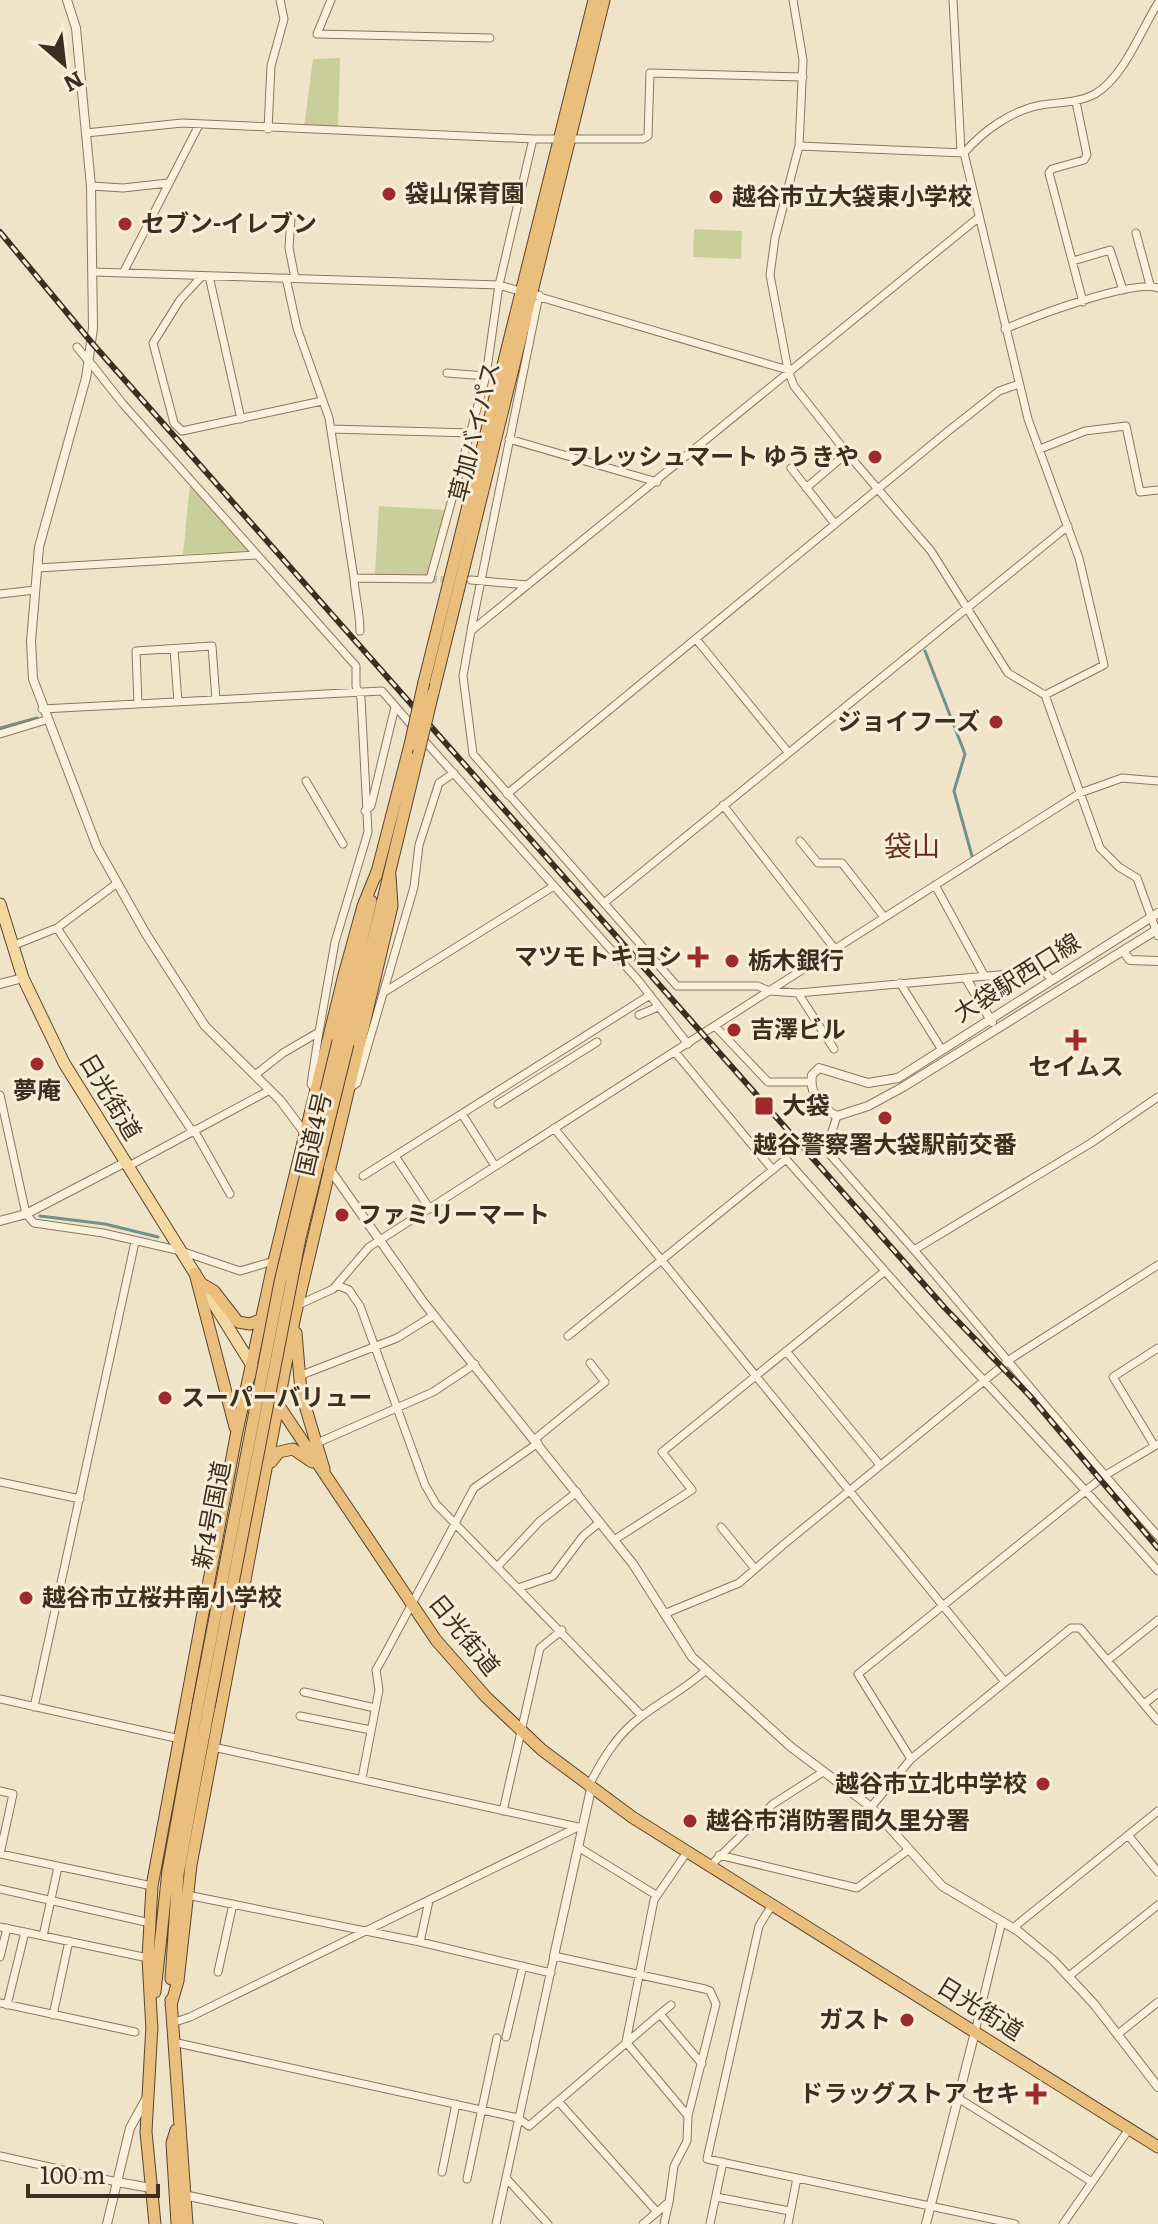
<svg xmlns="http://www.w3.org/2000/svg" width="1158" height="2224" font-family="Literata,'Noto Sans JP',serif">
	<rect width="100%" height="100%" fill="#f0e4c8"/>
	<!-- green -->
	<path fill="#c9cf9b" d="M340,58l-2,70 -34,-1 9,-68z
		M694,229l48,2 -1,28 -48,-2z
		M190,484l60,67 -67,3z
		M379,506l67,4 -19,65 -52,-1z"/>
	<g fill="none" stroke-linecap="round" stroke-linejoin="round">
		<!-- stream -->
		<path stroke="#6f938a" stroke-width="3" d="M925,651l40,103 -11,37 18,65
			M0,728l37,-10
			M40,1216l65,8 53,13"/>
		<!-- minor-tunnel -->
		<path stroke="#ccc0a6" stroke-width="7" stroke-dasharray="7 3.5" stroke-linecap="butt" d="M430,579l22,1"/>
		<!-- minor casing -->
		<g stroke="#8d765c" stroke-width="9">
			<path id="minor" d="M331,0l-14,34 173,4
				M793,0l10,60 -4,86 -24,92 -5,37 18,95 6,16 53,67 84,98 77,122 37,22 55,153 19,19 18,11 21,58
				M953,0l8,151
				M1076,102l11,53 -3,5 -32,9 -3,4 34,129
				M268,129l3,-63 13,-47 -4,-19
				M86,133l96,-10 351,16h110l5,-3 2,-63 153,4
				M799,146l165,7
				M91,186l32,2 45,-5
				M291,217l-2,31 6,30
				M978,218l-507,413 -8,45 10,78 204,232h81l11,5 311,-198 42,-15 36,3
				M1136,233l14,52
				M1073,261l37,-11 13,40
				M94,272l405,13 289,85
				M123,273l76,-148
				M202,276l-22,24 -27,43 21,80 8,8 140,-30
				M209,276l32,143
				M286,278l11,50 32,90 25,160 76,1 56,-203 13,-91 34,-146
				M1005,329c28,-12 127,-50 153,-41
				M77,347l12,15
				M89,361l34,43 233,262v20l5,12 7,134 -33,110 -16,90 -36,21 -28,22
				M447,373l39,3
				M331,429l140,4
				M509,439l148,43
				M1040,449l45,-18 41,-5 14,66 18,-2
				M791,468l44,56
				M806,488l41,-35
				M37,568l220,-13
				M354,578c1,19 6,33 6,53
				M471,580l57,5
				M0,594l35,-4
				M471,630l68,-335
				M696,639l92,113
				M174,649l4,53
				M1045,695l59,-30 -25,-107 -51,-139 -64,-266c19,-22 48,-43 77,-48 19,-3 37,-2 54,-11 29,-17 46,-64 63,-91
				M138,704l-2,-53 76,-5 4,54
				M42,709l340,-18 32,37
				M0,734l46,-14
				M422,738l216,242 50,64
				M306,781l37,63
				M507,794l440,-362 52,-41 20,-7
				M723,805l111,143
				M365,811l6,-5 24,-99
				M800,841l18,22h24l42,54
				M935,885l49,90
				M604,903l464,-377
				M57,928l135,203
				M12,946l45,-18 59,-44
				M900,983l42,67
				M386,991l168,-105
				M798,993l36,56
				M639,1015l19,-8
				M715,1026l53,56h43
				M675,1052l98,118
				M350,1088l7,-5 57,-196 5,-42 20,-62 15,-10
				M315,1089l-4,-5 8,-52
				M0,1095l26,119 8,9 69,10 78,18 59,20 34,-10
				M1158,1097l-67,46 -177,107c82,95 160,192 244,286
				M498,1104l99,-62
				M462,1114l33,52
				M837,1116l-11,34 88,100
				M554,1128l451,554
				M194,1130l36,64
				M395,1156l35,53
				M127,1167l143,-77
				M363,1176l287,-181
				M885,1271c89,102 183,198 273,300
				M337,1285l12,5 11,16 65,179 11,19 206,212
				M298,1305l35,-16 36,-42 400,-256 29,2 246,-22 7,8
				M568,1336l218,-177 99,112 -223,181 30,38 -78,50
				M786,1351l94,114
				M299,1376l98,-38 37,-23
				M535,1439l70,-57 -15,-19
				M317,1443l116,-51 42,-28
				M1154,1445l-41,-68 45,-29
				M0,1482l80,17
				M721,1527l34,42
				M498,1566l42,-45 37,-29
				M521,1587l32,-11 30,-40 17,-14
				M664,1614l75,-31 44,-38 229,-187 146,-93
				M1108,1660l50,-40
				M304,1692l71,16
				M0,1699l180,40
				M1144,1704l14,-11
				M34,1707l101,-465
				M300,1716l71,14
				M213,1747l365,80
				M911,1759l-53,-85 246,-198 54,-32
				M362,1778l17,-88 -3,-20 9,-16 89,-166 64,-45
				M588,1787c14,-27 29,-53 54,-71 21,-16 43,-27 63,-45
				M0,1791l13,3 -13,60 152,32
				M871,1807l40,-48 160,-131h9l78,93
				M503,1811l37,-163 22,-18
				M1128,1835l30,37
				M578,1847l78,48
				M719,1855l138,33 50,-37
				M710,1866l63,-62 50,-32
				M0,1889l150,34
				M187,1895l233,47 131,31
				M772,1905l-13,21 -52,233 308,65
				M0,1927l148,31
				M1013,1928l145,-117
				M43,1936l15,-69
				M420,1942l9,-41
				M0,1957l7,-29
				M218,1972l15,-68
				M1069,1976l89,-71
				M0,2003l135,29
				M7,2005l18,-73
				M660,2014l11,-9
				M53,2015l16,-74
				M172,2023l18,-6 388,-190
				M975,2032l27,-111
				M1118,2034l40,-32
				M506,2037l17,-71
				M173,2042l345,76 11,8 131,-112 42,50
				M626,2042l28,-142 33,-48
				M626,2042l62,74
				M958,2098l134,84
				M558,2101l99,111
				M0,2156l117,26
				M442,2172l14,-68
				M467,2179l30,-141
				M507,2179l41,45
				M716,2197l74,14
				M496,2224l58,-268 151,33 5,2 6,13 -28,112 -1,25 -13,25 -5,36 -26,22
				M664,2224l5,-22
				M710,2224l13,-62
				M788,2224l9,-46
				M1063,2224l66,-95"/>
		</g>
		<!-- tertiary casing -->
		<g stroke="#8d765c" stroke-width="10">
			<path id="tertiary" d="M67,0l9,28 15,158 2,142 -7,50 -47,169 -8,94 2,38 64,168 49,87 59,92 75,74 27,36
				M1158,913l-260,165 -30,5 -49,-15 -7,7c-3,17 9,34 25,41l31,-10 35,-19 255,-158
				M1123,951l7,9 28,1
				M967,980l25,42
				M0,984l23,-6
				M319,1154l105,149 209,261 59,93 99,90 80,60 71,79 76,45 35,29 41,44 64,83
				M0,1221l26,-7 98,-51
				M554,1956l37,-167
				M117,2182l34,6
				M184,2195l135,29
				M107,2224l23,-96 16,-29
				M926,2224l49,-192"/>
		</g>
		<!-- primary casing -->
		<g stroke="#5b4430" stroke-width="13">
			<path id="primary" d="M0,904l23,74 41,85 189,304"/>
		</g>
		<!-- trunk casing -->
		<g stroke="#5b4430" stroke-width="13">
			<path id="trunk" d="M424,682l170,-682
				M433,693l171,-693
				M376,876l34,-131
				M338,1041l33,-140
				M348,1044l70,-289
				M195,1273l40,154
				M202,1284l12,7 24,31 12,2 12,-5
				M296,1333l5,59 23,77
				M253,1367l183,273 50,57 56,53 90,67 526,330
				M271,1462l8,-10 14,-3 19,13
				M171,1979l7,-105 31,-167
				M155,1992l13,-121 30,-166
				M171,2000l16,224
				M171,2005l7,-24 13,-116 104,-549 97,-410 -2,-31
				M152,2025l-6,107 9,92
				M152,2031l-4,-73 4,-72 84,-450 38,-175 70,-286 19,-69 15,-37
				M176,2130l-4,13 5,81"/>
		</g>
		<!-- minor -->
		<use href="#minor" stroke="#faf1dc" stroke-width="7"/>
		<!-- tertiary -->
		<use href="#tertiary" stroke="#faf1dc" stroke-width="8"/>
		<!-- primary -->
		<use href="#primary" stroke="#f3d9a0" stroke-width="11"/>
		<!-- trunk -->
		<use href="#trunk" stroke="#eabe7c" stroke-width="11"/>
		<!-- rail casing -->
		<g stroke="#3d2e20" stroke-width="6">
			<path id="rail" d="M0,232l92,111 852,964 86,89 128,152"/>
		</g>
		<!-- rail -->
		<use href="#rail" stroke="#f7eed8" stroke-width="3" stroke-dasharray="9" stroke-linecap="butt"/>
		<!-- trunk-bridge casing -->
		<g stroke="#5b4430" stroke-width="13" stroke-linecap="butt">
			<path id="trunk-bridge" d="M410,745l14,-63
				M418,755l15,-62
				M198,1705l82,-423 58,-241
				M209,1707l91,-469 48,-194"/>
		</g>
		<!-- trunk-bridge -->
		<use href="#trunk-bridge" stroke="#eabe7c" stroke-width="11"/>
	</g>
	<!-- markers -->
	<g fill="#9e2a2b" stroke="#f7eed8" stroke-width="3">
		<circle cx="389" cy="194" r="8"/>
		<circle cx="716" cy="197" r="8"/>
		<circle cx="125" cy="224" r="8"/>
		<circle cx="875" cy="457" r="8"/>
		<circle cx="996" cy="722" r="8"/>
		<path d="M694 945h8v8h8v8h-8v8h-8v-8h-8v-8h8z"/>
		<circle cx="732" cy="961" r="8"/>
		<circle cx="734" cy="1030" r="8"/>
		<path d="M1072 1028h8v8h8v8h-8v8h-8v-8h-8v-8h8z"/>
		<circle cx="37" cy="1064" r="8"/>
		<rect x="754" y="1096" width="20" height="20" rx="4"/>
		<circle cx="885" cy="1118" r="8"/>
		<circle cx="342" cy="1215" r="8"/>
		<circle cx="165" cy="1398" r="8"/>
		<circle cx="26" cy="1598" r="8"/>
		<circle cx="1043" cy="1784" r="8"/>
		<circle cx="690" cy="1821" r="8"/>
		<circle cx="907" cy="2020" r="8"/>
		<path d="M1032 2082h8v8h8v8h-8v8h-8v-8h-8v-8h8z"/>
	</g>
	<g text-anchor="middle" stroke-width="6" stroke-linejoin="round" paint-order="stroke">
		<!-- poi labels -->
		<g font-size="24" font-weight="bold" fill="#3d2e20" stroke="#f7eed8" text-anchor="start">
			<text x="405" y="202">袋山保育園</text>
			<text x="732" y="205">越谷市立大袋東小学校</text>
			<text x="141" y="232">セブン-イレブン</text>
			<text x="859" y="465" text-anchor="end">フレッシュマート ゆうきや</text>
			<text x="980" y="730" text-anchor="end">ジョイフーズ</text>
			<text x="682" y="965" text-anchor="end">マツモトキヨシ</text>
			<text x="748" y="969">栃木銀行</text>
			<text x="750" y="1038">吉澤ビル</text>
			<text x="1076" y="1075" text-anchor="middle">セイムス</text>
			<text x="37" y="1099" text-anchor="middle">夢庵</text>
			<text x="782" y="1114">大袋</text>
			<text x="885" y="1153" text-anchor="middle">越谷警察署大袋駅前交番</text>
			<text x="358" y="1223">ファミリーマート</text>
			<text x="181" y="1406">スーパーバリュー</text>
			<text x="42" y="1606">越谷市立桜井南小学校</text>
			<text x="1027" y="1792" text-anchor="end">越谷市立北中学校</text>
			<text x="706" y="1829">越谷市消防署間久里分署</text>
			<text x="891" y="2028" text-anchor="end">ガスト</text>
			<text x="1020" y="2102" text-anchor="end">ドラッグストア セキ</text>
		</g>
		<!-- street labels -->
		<g font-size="24" fill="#3d2e20" stroke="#f7eed8">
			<text transform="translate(475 432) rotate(-76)" y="8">草加バイパス</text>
			<text transform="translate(1017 978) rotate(-32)" y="8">大袋駅西口線</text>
			<text transform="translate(110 1097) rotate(59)" y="8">日光街道</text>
			<text transform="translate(314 1134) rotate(-77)" y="8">国道4号</text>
			<text transform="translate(212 1515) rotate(-79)" y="8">新4号国道</text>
			<text transform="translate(464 1635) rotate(51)" y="8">日光街道</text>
			<text transform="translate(980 2009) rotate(32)" y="8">日光街道</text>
		</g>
		<!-- quarter labels -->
		<g font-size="28" fill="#6b2e1e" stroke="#f7eed8">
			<text x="912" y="856">袋山</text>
		</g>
	</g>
	<!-- north arrow -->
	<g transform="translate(64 64) rotate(152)" stroke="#f7eed8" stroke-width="6" paint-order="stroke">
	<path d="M0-6L14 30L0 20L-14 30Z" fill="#3d2e20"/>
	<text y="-12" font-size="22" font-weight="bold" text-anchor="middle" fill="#3d2e20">N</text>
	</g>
	<!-- scale -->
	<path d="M28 2184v12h130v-12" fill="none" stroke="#3d2e20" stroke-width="4"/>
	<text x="40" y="2184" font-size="24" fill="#3d2e20" stroke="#f7eed8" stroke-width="6" paint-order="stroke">100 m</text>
</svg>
